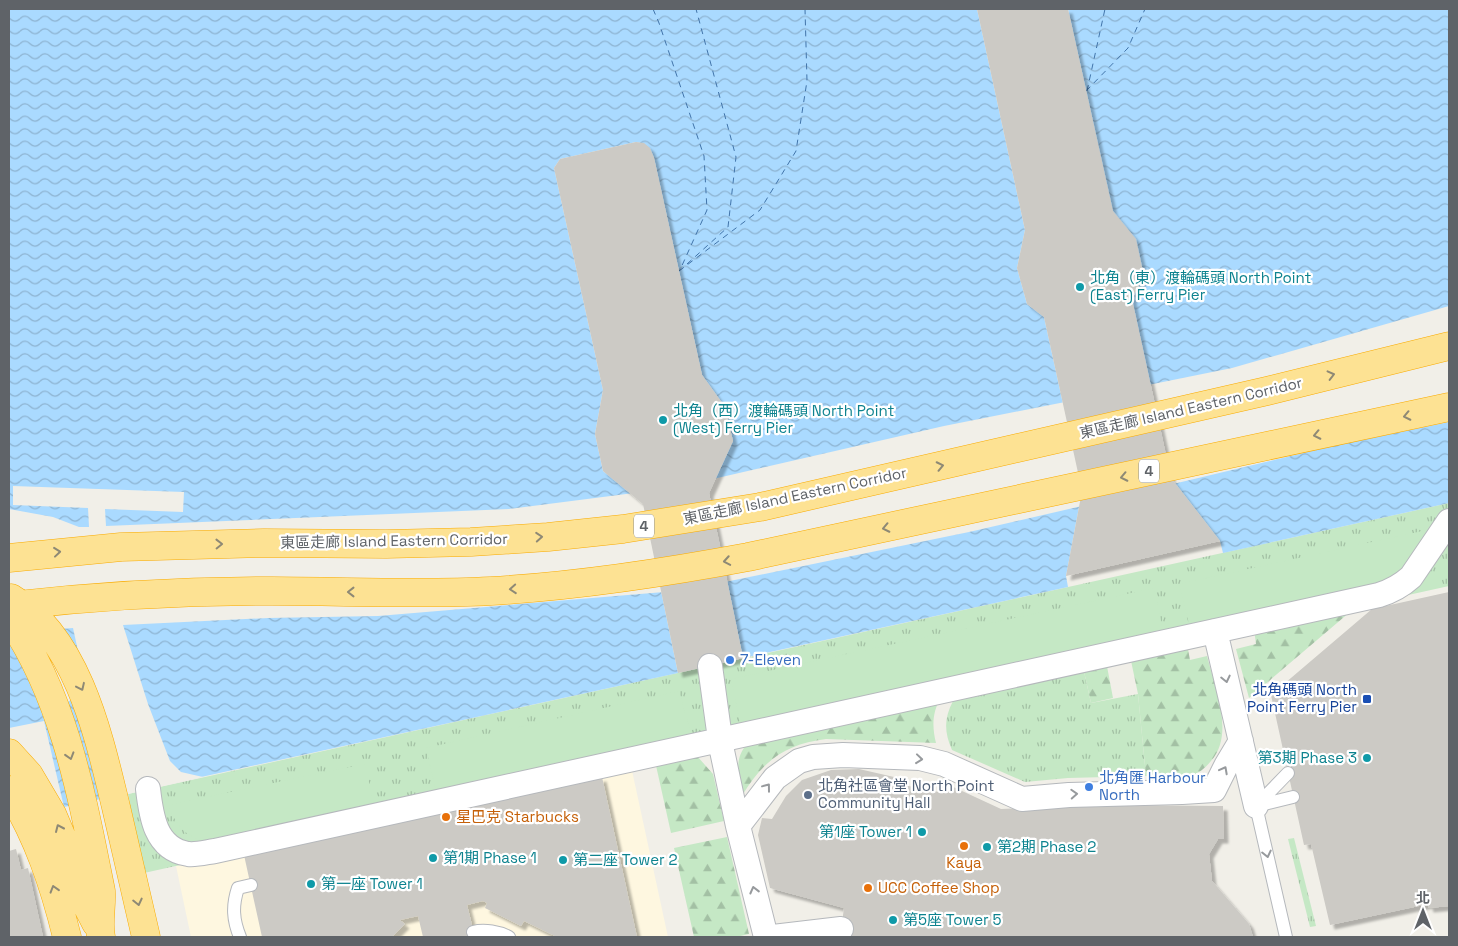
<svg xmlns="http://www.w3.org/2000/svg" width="1458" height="946" font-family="'Space Grotesk','Noto Sans TC',sans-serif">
	<defs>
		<pattern id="grass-tufts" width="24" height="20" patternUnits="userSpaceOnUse" patternTransform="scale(1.25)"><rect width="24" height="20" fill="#c5e8c5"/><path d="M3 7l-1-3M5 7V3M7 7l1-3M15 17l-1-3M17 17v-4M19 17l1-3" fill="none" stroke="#a3c0a4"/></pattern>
		<pattern id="forest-firs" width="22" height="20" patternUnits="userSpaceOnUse" patternTransform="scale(1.25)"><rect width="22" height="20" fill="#c5e8c5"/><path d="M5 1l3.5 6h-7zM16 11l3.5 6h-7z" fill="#a3c0a4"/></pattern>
		<pattern id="water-waves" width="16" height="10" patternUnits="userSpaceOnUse" patternTransform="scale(1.25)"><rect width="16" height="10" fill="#aadaff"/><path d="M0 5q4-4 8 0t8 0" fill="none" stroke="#8eb4d2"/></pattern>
		<filter id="shadow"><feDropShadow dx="4.5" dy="4.5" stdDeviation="1" flood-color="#0004"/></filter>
	</defs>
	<rect width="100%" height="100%" fill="#f1efe8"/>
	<!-- commercial -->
	<path fill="#fef7e0" d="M631,766l37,171h-477l-15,-71z"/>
	<!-- grass -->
	<path fill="url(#grass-tufts)" d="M1449,503v83l-366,81 8,36 47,-9 8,82 -78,2 -43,4 -73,-32c-8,-18 -8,-32 1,-49l-232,45 -577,127 -16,-79z
		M1294,838l22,88 -6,1 -22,-88z"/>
	<!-- forest -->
	<path fill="url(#forest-firs)" d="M1357,606l-108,92 -13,-49 20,-5 -2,-15z
		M1187,644l3,16 17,-4c8,32 28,78 4,105 -6,7 -12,13 -22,15 -13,3 -29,0 -43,0l-8,-82 -8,-38z
		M1106,661l7,37 -22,5 -8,-36z
		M941,698c-9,14 -9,29 -5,45l-110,-4c-40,5 -62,21 -83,55 -4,-18 -10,-34 4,-50z
		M697,756l16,18 11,47 -53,12 -16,-72z
		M727,837l22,97 -13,3h-42l-20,-89z"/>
	<!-- garden -->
	<path fill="#c5e8c5" d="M1436,528l-45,59 -200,45 -12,-48z
		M1154,588l10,47 -423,92 -10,-48z
		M679,691l14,50 -256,55 -11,-48z
		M365,764l10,46 -161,34c-26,-6 -36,-14 -46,-39z"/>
	<!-- water -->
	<path fill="url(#water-waves)" d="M9,9h968l48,221 -8,38 10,36 17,13 38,174 -16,85 2,11 -325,71 -34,-165 24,-52 -8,-34 -23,-32 -48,-217c-4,-10 -7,-14 -18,-16l-76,17 -6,9 49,222 -8,44 8,37 40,33 35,169 -614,134 -20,-86 -35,7z
		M1068,9h381v494l-226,50 -3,-12 -49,-63z"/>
	<!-- pier -->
	<path fill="#f1efe8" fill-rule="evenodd" d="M1449,306v116l-116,24 -160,38 -25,-99 84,-17z
		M1065,402l19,89 -2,15 -113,26 -244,50 -18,-89 6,-14 231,-53z
		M13,486l171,6 -1,20 -78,-3 1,17 403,-17 125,-16 11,9 19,90 -286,24 -110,2 -145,7 25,79 22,57 11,11 22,5 -75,17v2l-27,6 -8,-35 -19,-69 -8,5 -4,70 -17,-57 -23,-53 -13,-21v-133l44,8 26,10h10l-1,-19 -75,-3zM73,628l7,32 -21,-31z"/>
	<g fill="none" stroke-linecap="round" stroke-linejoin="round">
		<!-- ferry -->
		<path stroke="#4174aa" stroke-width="1" stroke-dasharray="6 5" stroke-linecap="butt" d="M653,9l6,14 45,133 3,54 -27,60
			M1086,91l42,-43 17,-39
			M1087,91l18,-82
			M687,264l41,-37 8,-70 -40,-148
			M679,271l81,-61 36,-59 11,-70 -2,-72"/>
	</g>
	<!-- building -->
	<path fill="#cccac5" filter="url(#shadow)" d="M977,9h91l45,202 23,28 8,37 -12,23 39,179 49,63 -154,35 16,-85 -38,-174 -17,-13 -10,-36 8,-38z
		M636,142l8,1 6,5 4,10 48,217 23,32 8,34 -24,52 34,165 -65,15 -35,-169 -40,-33 -8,-37 8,-44 -49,-222 6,-9z
		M1449,592v314l-20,2 -1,-4 -98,21 -19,-81 -7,1 -33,-150 101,-86z
		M859,769l35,8v6l45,9 3,-7h7l52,24 107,-4 115,1 1,33h-6l-9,15 3,27 37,43 4,13h-413l4,-29 -74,-20 -12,-53 4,-17 10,1 14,-23 16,-16 29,-10z
		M602,777l35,160h-80l-33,-16 -3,5 -36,-18 2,-5 -4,-2 -16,4 8,32h-52l-5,-21 -18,4 5,4 -13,13h-130l-18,-82z
		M16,849l5,21 7,-2 15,69h-34v-86z"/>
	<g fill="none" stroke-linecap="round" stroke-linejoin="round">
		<!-- lane casing -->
		<g stroke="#b5b8bc" stroke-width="14">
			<path id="lane" d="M1256,806l30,131
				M1256,806l32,-33
				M1256,806l37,-9
				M473,932c12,-3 26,0 36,5
				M240,937c-7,-17 -8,-31 -2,-49l13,-3"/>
		</g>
		<!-- street casing -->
		<g stroke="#b5b8bc" stroke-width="26">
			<path id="street" d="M1215,631l41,175
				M710,666l11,80 17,80 28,111
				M148,789c3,26 7,60 40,65 9,1 19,-2 27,-3l1164,-256c13,-4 22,-9 32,-18l38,-56
				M738,826l37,-48 24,-17 14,-4 30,-2 77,3 24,6 78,35 47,-4 113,-3 32,-2 12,-24 15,-25
				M773,937l68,-8"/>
		</g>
		<!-- highway casing -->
		<g stroke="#f9ab00" stroke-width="29">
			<path id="highway" d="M9,558l112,-11 143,-4 122,1 85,-2 77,-5 75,-8 137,-22 507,-116 182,-45
				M11,598c67,40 88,139 105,209 10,43 20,87 30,130
				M9,606c87,-10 175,-15 263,-15 73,0 146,4 219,0 86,-5 172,-18 257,-34l701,-150
				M9,617c56,81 73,180 92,274 1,16 -3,32 0,46
				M9,753l20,22 23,39 19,45 11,37 14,27
				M9,790c29,46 45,95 58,147"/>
		</g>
		<!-- lane -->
		<use href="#lane" stroke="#fff" stroke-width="12"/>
		<!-- street -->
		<use href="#street" stroke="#fff" stroke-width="24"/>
		<!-- highway -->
		<use href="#highway" stroke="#fde293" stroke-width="28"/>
	</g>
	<!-- one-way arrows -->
	<defs><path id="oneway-chevron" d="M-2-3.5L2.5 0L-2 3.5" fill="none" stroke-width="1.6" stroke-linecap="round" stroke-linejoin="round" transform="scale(1.25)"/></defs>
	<g stroke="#8e8975">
		<use href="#oneway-chevron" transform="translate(1331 375) rotate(-14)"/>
		<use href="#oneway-chevron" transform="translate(1407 416) rotate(168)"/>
		<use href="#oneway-chevron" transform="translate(1317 435) rotate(168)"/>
		<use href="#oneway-chevron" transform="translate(940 466) rotate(-12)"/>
		<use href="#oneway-chevron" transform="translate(1124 477) rotate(168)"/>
		<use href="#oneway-chevron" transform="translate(886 528) rotate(168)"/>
		<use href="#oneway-chevron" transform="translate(539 537) rotate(-4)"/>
		<use href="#oneway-chevron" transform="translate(219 544) rotate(-1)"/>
		<use href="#oneway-chevron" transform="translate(57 552) rotate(-6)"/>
		<use href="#oneway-chevron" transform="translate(727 561) rotate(170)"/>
		<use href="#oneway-chevron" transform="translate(513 589) rotate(176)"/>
		<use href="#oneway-chevron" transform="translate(351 592) rotate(-180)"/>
		<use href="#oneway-chevron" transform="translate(81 687) rotate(65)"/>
		<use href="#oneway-chevron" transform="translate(70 756) rotate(73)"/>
		<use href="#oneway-chevron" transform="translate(59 828) rotate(-114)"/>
		<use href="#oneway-chevron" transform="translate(54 889) rotate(-107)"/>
		<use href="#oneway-chevron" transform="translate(138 902) rotate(77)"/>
	</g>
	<g stroke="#979a9d">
		<use href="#oneway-chevron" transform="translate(1226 679) rotate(77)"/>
		<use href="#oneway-chevron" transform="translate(919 759) rotate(6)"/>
		<use href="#oneway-chevron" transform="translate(1224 770) rotate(-62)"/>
		<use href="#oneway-chevron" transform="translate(767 787) rotate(-53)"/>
		<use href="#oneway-chevron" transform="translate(1074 794) rotate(-3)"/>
		<use href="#oneway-chevron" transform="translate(1267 854) rotate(77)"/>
		<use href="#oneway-chevron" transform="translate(754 890) rotate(-104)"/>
	</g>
	<!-- markers -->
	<g fill="#0f9aa8" stroke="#fff" stroke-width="2">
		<circle cx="1080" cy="287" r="5"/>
		<circle cx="663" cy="420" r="5"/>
		<circle cx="1367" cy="758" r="5"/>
		<circle cx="922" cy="832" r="5"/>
		<circle cx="987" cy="847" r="5"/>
		<circle cx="433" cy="858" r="5"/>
		<circle cx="563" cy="860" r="5"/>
		<circle cx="311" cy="884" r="5"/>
		<circle cx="893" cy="920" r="5"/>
	</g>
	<g fill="#3f7fe0" stroke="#fff" stroke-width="2">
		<circle cx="730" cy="660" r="5"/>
		<circle cx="1089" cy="787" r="5"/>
	</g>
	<rect fill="#1a4fb4" stroke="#fff" stroke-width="2" x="1362" y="694" width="10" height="10" rx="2.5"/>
	<circle fill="#5c6f8a" stroke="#fff" stroke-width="2" cx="808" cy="795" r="5"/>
	<g fill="#e8710a" stroke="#fff" stroke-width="2">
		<circle cx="446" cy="817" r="5"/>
		<circle cx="964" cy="846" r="5"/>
		<circle cx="868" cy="888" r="5"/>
	</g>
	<g text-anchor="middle" stroke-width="4.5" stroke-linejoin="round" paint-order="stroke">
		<!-- shield labels -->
		<g fill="#fff" stroke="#8f9295" stroke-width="1">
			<rect x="1139" y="459.5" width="20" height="23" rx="4"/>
			<rect x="634" y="514.5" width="20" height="23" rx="4"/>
		</g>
		<g font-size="14" font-weight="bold" fill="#5f6368">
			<text x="1149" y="476">4</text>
			<text x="644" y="531">4</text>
		</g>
		<!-- culture labels -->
		<g font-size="15" fill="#0d838f" stroke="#fff" text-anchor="start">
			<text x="1090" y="283">北角（東）渡輪碼頭 North Point<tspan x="1090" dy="17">(East) Ferry Pier</tspan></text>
			<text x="673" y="416">北角（西）渡輪碼頭 North Point<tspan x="673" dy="17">(West) Ferry Pier</tspan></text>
			<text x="1357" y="763" text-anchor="end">第3期 Phase 3</text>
			<text x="912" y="837" text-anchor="end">第1座 Tower 1</text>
			<text x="997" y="852">第2期 Phase 2</text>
			<text x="443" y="863">第1期 Phase 1</text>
			<text x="573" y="865">第二座 Tower 2</text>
			<text x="321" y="889">第一座 Tower 1</text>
			<text x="903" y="925">第5座 Tower 5</text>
		</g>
		<!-- street labels -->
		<g font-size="15" fill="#5f6368" stroke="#fff">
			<text transform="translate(1191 408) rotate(-13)" y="5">東區走廊 Island Eastern Corridor</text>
			<text transform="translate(795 496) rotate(-12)" y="5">東區走廊 Island Eastern Corridor</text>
			<text transform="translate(394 541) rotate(-1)" y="5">東區走廊 Island Eastern Corridor</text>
		</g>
		<!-- shop labels -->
		<g font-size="15" fill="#366cbe" stroke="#fff" text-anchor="start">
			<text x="740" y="665">7-Eleven</text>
			<text x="1099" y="783">北角匯 Harbour<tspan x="1099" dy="17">North</tspan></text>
		</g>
		<!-- transit labels -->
		<g font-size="15" fill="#164399" stroke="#fff" text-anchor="end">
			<text x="1357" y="695">北角碼頭 North<tspan x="1357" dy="17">Point Ferry Pier</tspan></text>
		</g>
		<!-- service labels -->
		<g font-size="15" fill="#4e5e75" stroke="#fff" text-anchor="start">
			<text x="818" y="791">北角社區會堂 North Point<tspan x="818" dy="17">Community Hall</tspan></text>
		</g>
		<!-- food labels -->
		<g font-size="15" fill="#c56008" stroke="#fff" text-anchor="start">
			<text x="456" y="822">星巴克 Starbucks</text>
			<text x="964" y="868" text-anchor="middle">Kaya</text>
			<text x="878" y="893">UCC Coffee Shop</text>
		</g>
	</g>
	<!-- border -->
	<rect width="1458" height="946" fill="none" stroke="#5f6368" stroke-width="20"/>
	<!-- north arrow -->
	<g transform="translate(1423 911)" stroke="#ffffff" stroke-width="4" paint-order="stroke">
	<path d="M0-4L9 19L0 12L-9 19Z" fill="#5f6368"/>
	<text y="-8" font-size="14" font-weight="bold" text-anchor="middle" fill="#5f6368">北</text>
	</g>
</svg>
